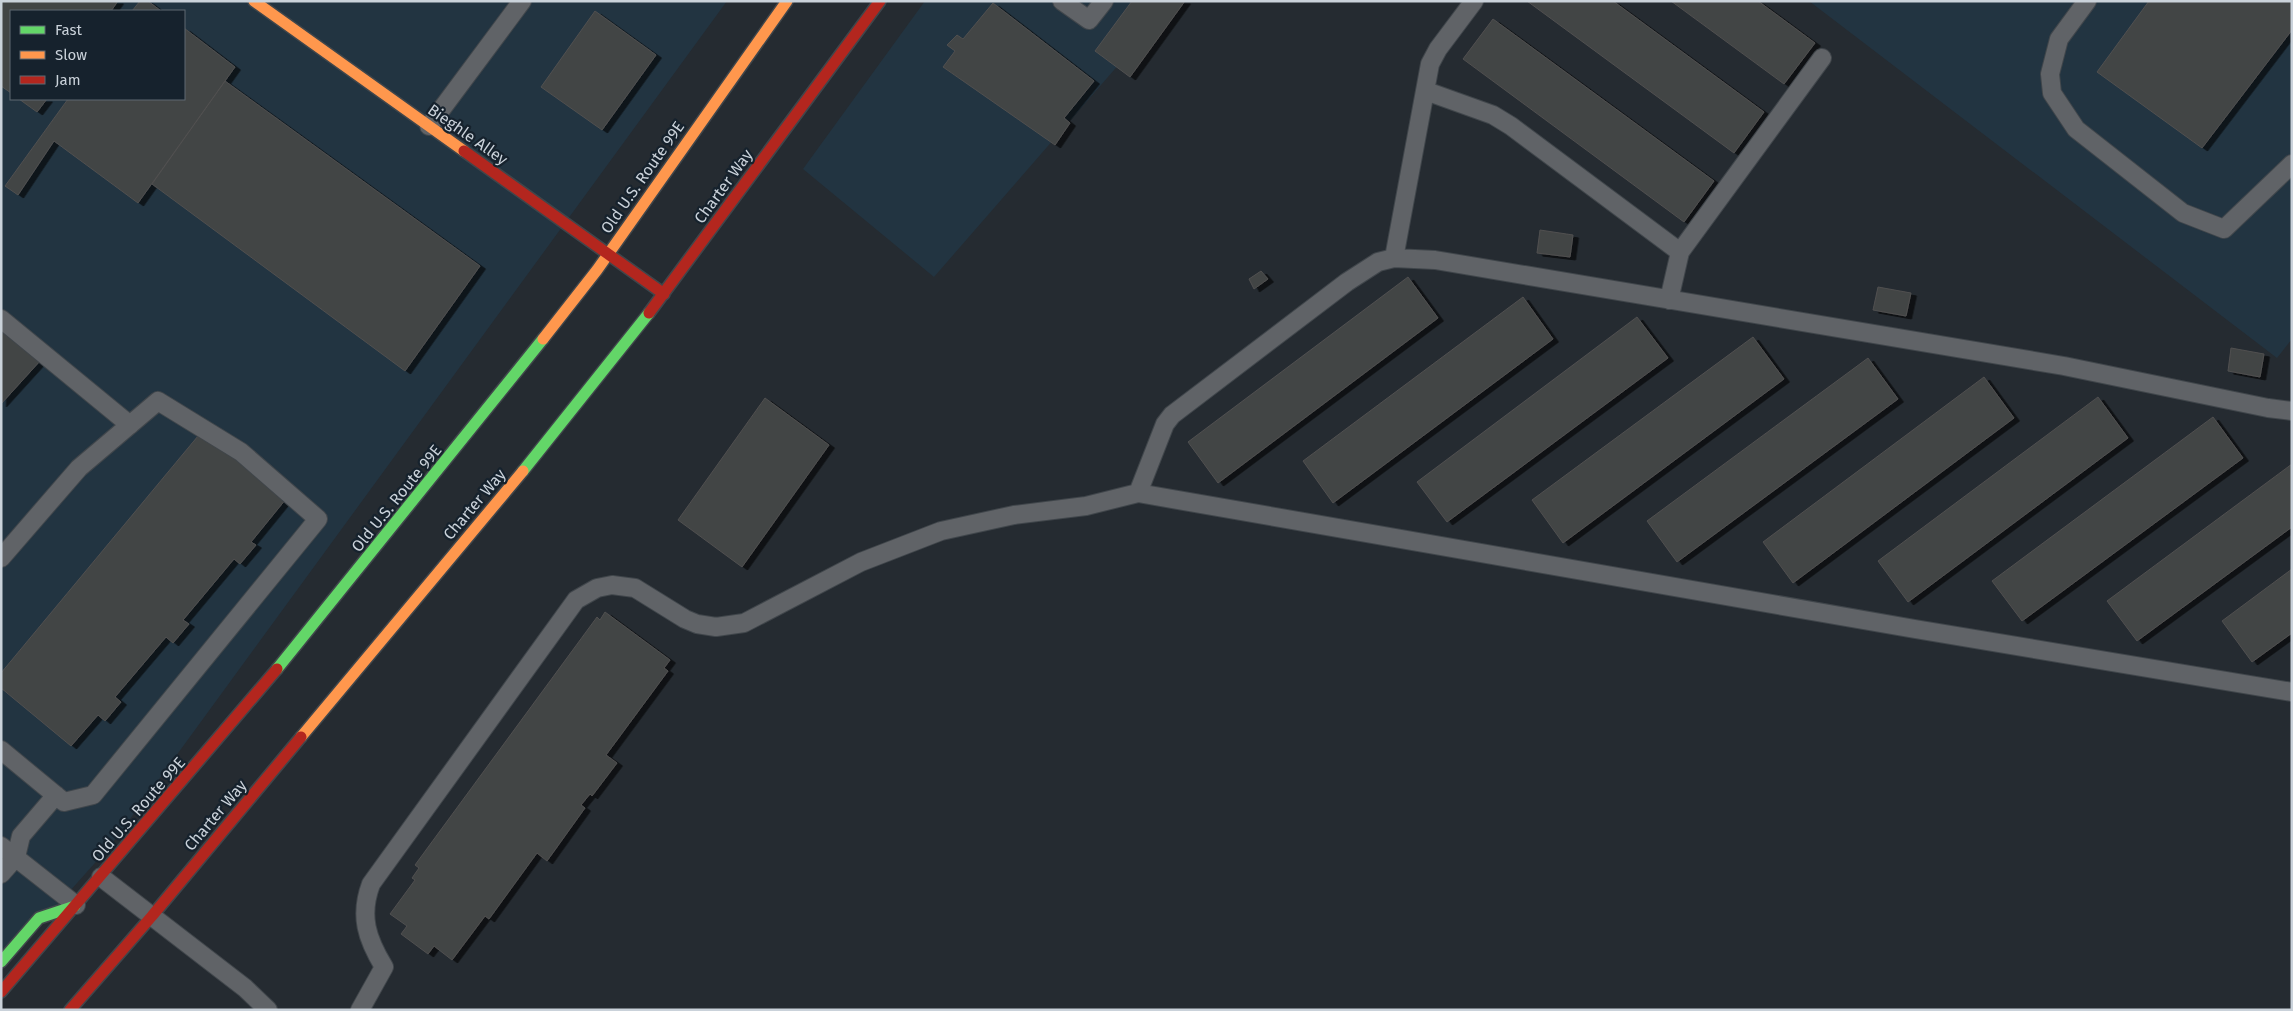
<svg xmlns="http://www.w3.org/2000/svg" width="2293" height="1011" font-family="'Fira Sans',sans-serif">
	<defs>
		<filter id="shadow"><feDropShadow dx="5.5" dy="3" stdDeviation="0" flood-color="#0009"/></filter>
	</defs>
	<rect width="100%" height="100%" fill="#252b31"/>
	<!-- built -->
	<path fill="#223441" fill-rule="evenodd" d="M1,1h726l-616,844 -110,123zM11,11h173v88h-173z
		M925,1h249l-240,276 -131,-108z
		M1809,1h483v338l-15,19z"/>
	<!-- building -->
	<path fill="#434444" stroke="#505050" filter="url(#shadow)" d="M1,1h117l-7,10h-100v82l-10,-7z
		M140,1h8l13,10h-29z
		M1132,1h53l-55,76 -35,-26z
		M1527,1h86l151,111 -30,41z
		M1671,1h87l57,42 -31,41z
		M2149,1h143v29l-90,118 -105,-76z
		M993,3l101,78 -30,37 6,5 -15,22 -112,-78 12,-16 -8,-6 10,-10 6,4z
		M595,11l61,44 -54,75 -61,-43z
		M1493,19l221,162 -30,41 -221,-163z
		M184,28l51,39 -97,136 -84,-62 -36,54 -13,-9 63,-87h116z
		M225,81l255,185 -75,105 -253,-187z
		M19,99h28l-10,13z
		M1540,230l33,5 -3,22 -33,-4z
		M1261,271l7,8 -14,10 -5,-10z
		M1408,277l30,41 -220,165 -30,-41z
		M1878,287l33,6 -5,23 -33,-6z
		M1523,297l30,42 -220,164 -30,-42z
		M1637,317l31,41 -221,164 -30,-40z
		M1,326l39,35 -39,43z
		M1753,337l31,42 -221,164 -31,-43z
		M2231,348l33,6 -4,23 -32,-6z
		M1868,358l30,41 -221,163 -30,-41z
		M1984,377l30,41 -221,165 -30,-41z
		M2098,397l30,41 -220,164 -30,-41z
		M765,398l64,47 -87,122 -64,-47z
		M2213,417l30,41 -221,163 -30,-40z
		M203,430l83,69 -35,43 5,3 -16,19 -6,-5 -51,61 6,4 -16,19 -7,-6 -51,60 6,5 -16,19 -7,-6 -27,31 -70,-58v-15z
		M2292,464v63l-155,114 -30,-40z
		M2292,569v64l-40,29 -30,-41z
		M605,612l65,48 -6,8 4,3 -62,84 11,8 -25,33 -2,-2 -9,11 4,3 -38,53 -10,-8 -48,66 -4,-3 -33,44 -18,-14 -6,8 -27,-20 6,-8 -17,-12 25,-34 -3,-2 7,-10 -4,-3 182,-248 3,3z"/>
	<g fill="none" stroke-linecap="round" stroke-linejoin="round">
		<!-- lane casing -->
		<g stroke="#40464b" stroke-width="20">
			<path id="lane" d="M1062,1l27,19 15,-19
				M2087,1l-28,38 -9,35 2,19 24,36 107,84 41,16 68,-65
				M1426,91l67,24 18,11 169,126
				M429,126l93,-125
				M1394,258l36,-194 8,-15 36,-48
				M1669,300l11,-48 142,-194
				M1,319l129,106
				M1138,493l777,136 377,63
				M1,558l78,-90 79,-67 83,51 77,67 -225,276 -29,7 -63,-52
				M1,846l75,59
				M1,874l15,-17 5,-21 35,-41
				M101,877l144,111 23,22
				M360,1010l24,-43c-17,-28 -25,-51 -13,-83l205,-284 21,-12 15,-3 23,3 50,31 12,5 19,3 28,-4 117,-61 80,-31 73,-16 72,-9 52,-13 27,-69 7,-9 175,-133 31,-20 16,-4 41,2 629,106 204,42 24,3"/>
		</g>
		<!-- fast casing -->
		<g stroke="#40464b" stroke-width="14">
			<path id="fast" d="M523,471l126,-158
				M277,669l266,-330
				M1,962l38,-44 36,-12"/>
		</g>
		<!-- slow casing -->
		<g stroke="#40464b" stroke-width="14">
			<path id="slow" d="M254,1l210,150
				M543,339l54,-69 190,-269
				M301,737l222,-266"/>
		</g>
		<!-- jam casing -->
		<g stroke="#40464b" stroke-width="14">
			<path id="jam" d="M464,151l200,143
				M649,313l231,-312
				M1,992l276,-323
				M70,1010l82,-94 149,-179"/>
		</g>
		<!-- lane -->
		<use href="#lane" stroke="#606367" stroke-width="18"/>
		<!-- fast -->
		<use href="#fast" stroke="#63d668" stroke-width="11"/>
		<!-- slow -->
		<use href="#slow" stroke="#ff974d" stroke-width="11"/>
		<!-- jam -->
		<use href="#jam" stroke="#b3261e" stroke-width="11"/>
	</g>
	<g text-anchor="middle" stroke-width="4.5" stroke-linejoin="round" paint-order="stroke">
		<!-- street labels -->
		<g font-size="16" fill="#cad2da" stroke="#16222d">
			<text transform="translate(468 134) rotate(35)" y="6">Bieghle Alley</text>
			<text transform="translate(642 177) rotate(-55)" y="6">Old U.S. Route 99E</text>
			<text transform="translate(723 186) rotate(-54)" y="6">Charter Way</text>
			<text transform="translate(396 498) rotate(-51)" y="6">Old U.S. Route 99E</text>
			<text transform="translate(474 504) rotate(-50)" y="6">Charter Way</text>
			<text transform="translate(138 809) rotate(-49)" y="6">Old U.S. Route 99E</text>
			<text transform="translate(215 815) rotate(-50)" y="6">Charter Way</text>
		</g>
	</g>
	<!-- border -->
	<rect width="2293" height="1011" fill="none" stroke="#cad2da" stroke-width="5"/>
	<!-- legend -->
	<rect x="10" y="10" width="175" height="90" fill="#16222d" stroke="#5e6872"/>
	<rect x="20" y="26" width="25" height="8" fill="#63d668" stroke="#5e6872"/>
	<text x="55" y="35" font-size="15" fill="#cad2da">Fast</text>
	<rect x="20" y="51" width="25" height="8" fill="#ff974d" stroke="#5e6872"/>
	<text x="55" y="60" font-size="15" fill="#cad2da">Slow</text>
	<rect x="20" y="76" width="25" height="8" fill="#b3261e" stroke="#5e6872"/>
	<text x="55" y="85" font-size="15" fill="#cad2da">Jam</text>
</svg>
